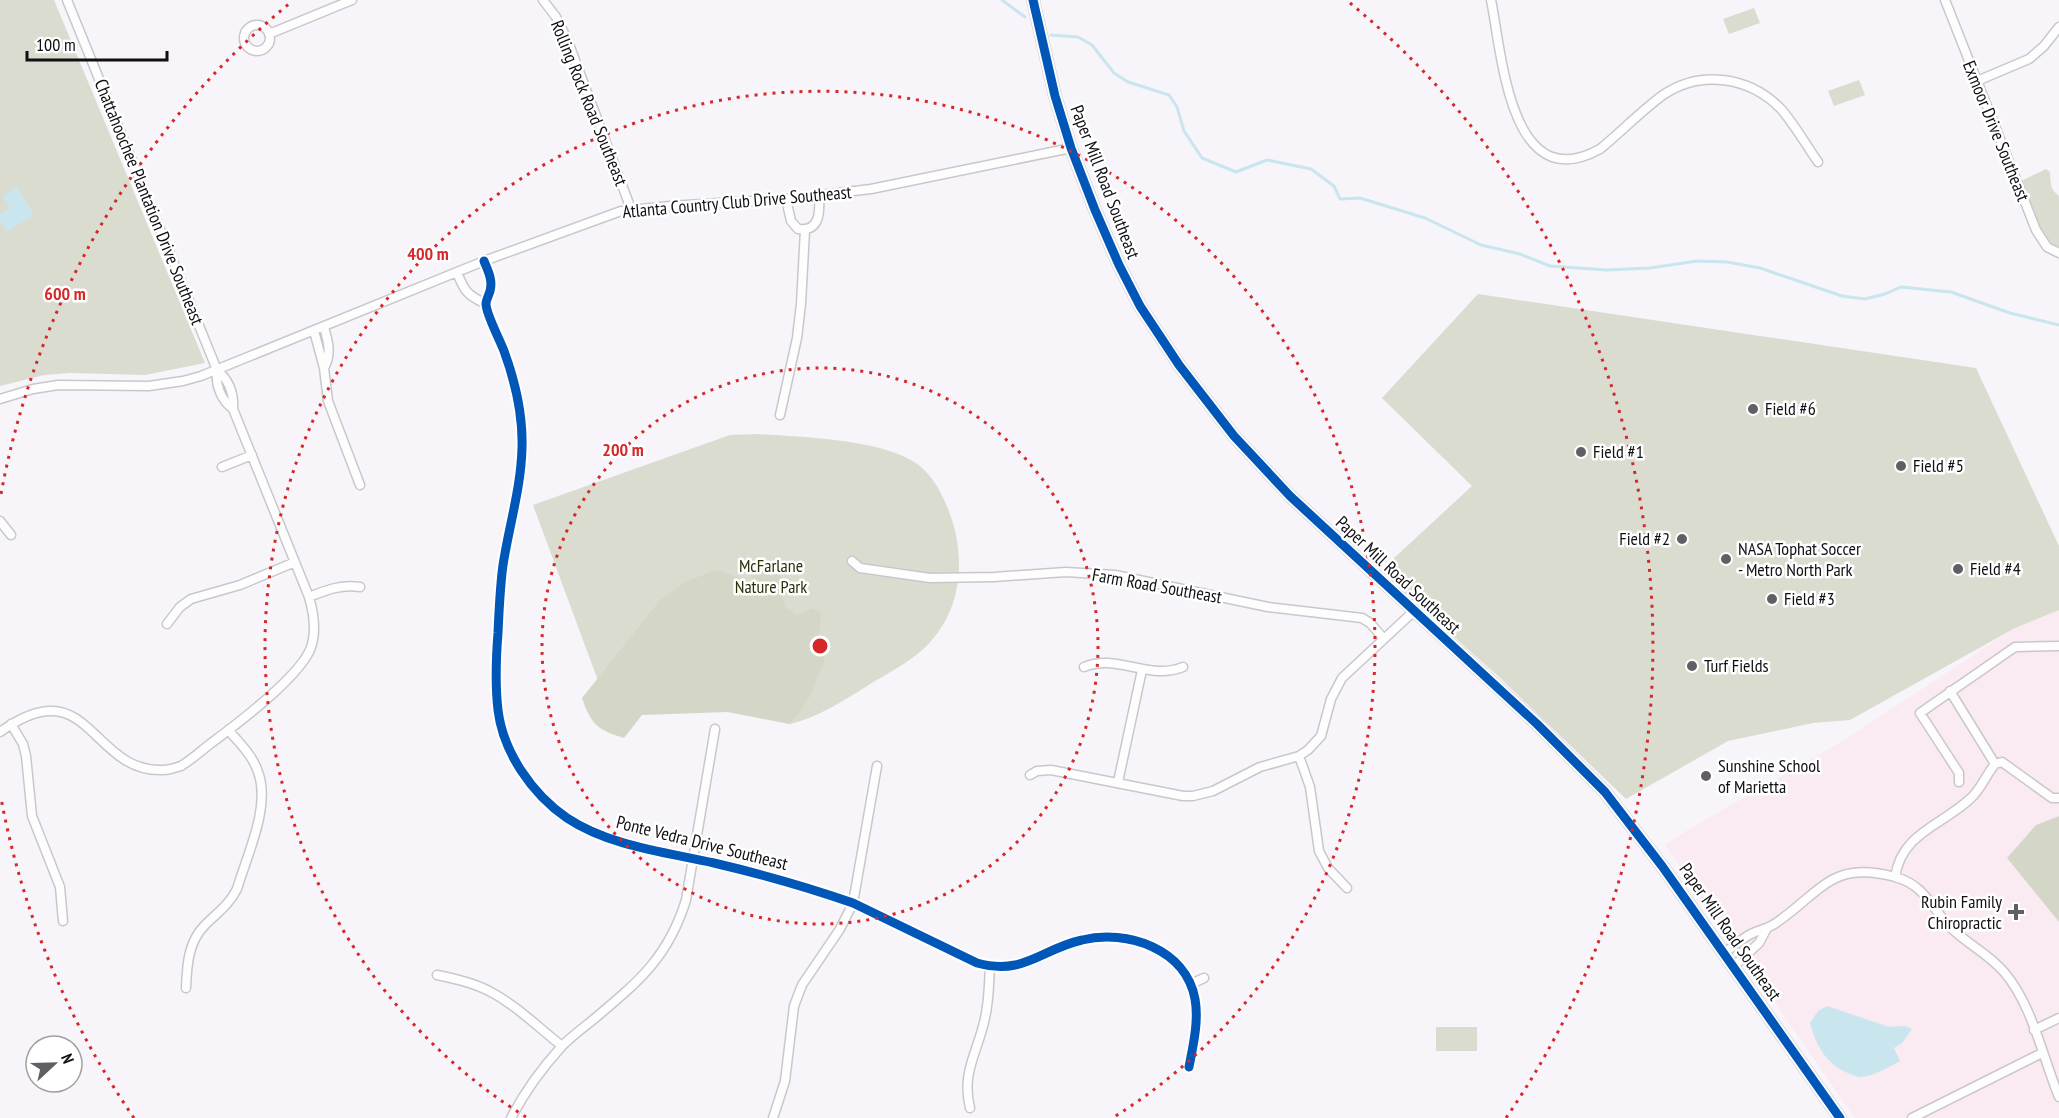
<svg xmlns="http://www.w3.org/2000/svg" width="2059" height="1118" font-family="'PT Sans Narrow',sans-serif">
	<rect width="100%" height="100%" fill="#f7f4fa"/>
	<!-- commercial -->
	<path fill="#faeaf2" d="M2059,610v206l-23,9 -29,33 52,64v196h-204l-190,-273 26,-17 150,-86 174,-114z"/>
	<!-- green -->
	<path fill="#dadcd0" d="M0,0h54l151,363 -60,12 -75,-2 -26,2 -44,11z
		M1754,8l6,15 -31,11 -6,-15z
		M1859,80l6,15 -31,11 -6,-15z
		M2046,169l4,3c1,10 -1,17 9,24v53l-15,-11 -23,-57z
		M1478,294l498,74 83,178v64l-44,18 -165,92 -37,3 -85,18 -102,58 -128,-123 -118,-105 92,-85 -90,-88z
		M757,434c42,3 115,5 152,25 22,11 34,35 42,58 16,47 9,100 -30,134 -15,13 -36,24 -54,35 -24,15 -48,31 -77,38l-179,-35 -14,-11 -64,-173 197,-70z
		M1436,1027h41v24h-41z"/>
	<!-- forest -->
	<path fill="#d4d7c7" d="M773,564l8,13 1,18 3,12 12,8 15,-7 9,5 -2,24 8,13c-8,28 -17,53 -37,74l-62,-12 -86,3 -18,23c-27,-8 -33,-14 -42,-40l78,-98 27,-19 29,-11 33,11 11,-12z
		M2059,816v106l-52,-64 29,-33z"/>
	<!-- water -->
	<path fill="#c9e5ee" d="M17,187l17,28 -27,17 -7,-11v-6l10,-7 -7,-12z
		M1827,1006l62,21 16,-1 7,3 -10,14 -8,5 6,13c-11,6 -26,15 -39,16 -4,0 -9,-2 -13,-4 -22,-9 -32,-28 -38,-50l8,-12z"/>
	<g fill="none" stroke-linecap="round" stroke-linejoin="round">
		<!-- stream -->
		<path stroke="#c9e5ee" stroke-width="3" d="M1002,0l23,17
			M1051,35l27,2 14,8 22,28 14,9 41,13 8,12 7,24 18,27 34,14 31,-12 44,9 23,17 6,13 20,-1 65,20 56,27 39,9 30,12 57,4 43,-2 47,-7 30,1 33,6 82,28 23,3 20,-5 16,-7 50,5 59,21 49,12"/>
		<!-- minor casing -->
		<g stroke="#cac7cc" stroke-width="11">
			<path id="minor" d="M543,0l13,17 11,22 64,170
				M1491,0c11,54 19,199 109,149 21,-17 41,-38 63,-54 38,-26 87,-18 118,14 14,16 25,36 37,53
				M1945,0l91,230 11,17 12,6
				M244 38a13 13 0 1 1 26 0a13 13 0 1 1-26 0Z
				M269,34l83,-34
				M1977,81l52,-22 15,-13 15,-19
				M786,199l5,22 7,8c22,3 22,-17 21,-33
				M484,261c4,10 9,19 6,30 -1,4 -4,9 -4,13 0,10 14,36 18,47 11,30 19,65 18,97 -1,40 -13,78 -19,117 -3,22 -4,45 -5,68 -2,25 -3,51 0,77 5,42 34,84 69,108 42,28 98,34 147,45 47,11 93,24 139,40l124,60c47,13 64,-14 105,-23 45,-11 104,9 113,59 4,22 -2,47 -6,68
				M457,272c7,19 10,23 29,32
				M324,327c4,14 8,27 0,41
				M314,331l10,37 4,33 32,84
				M217,370c-2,15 4,30 16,39
				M0,399l33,-10 25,-4 91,1 34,-5 18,-5 283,-115 137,-50 49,-5 116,-7 85,-10 200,-41
				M780,415l17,-77 4,-34 4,-74
				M222,467l30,-12
				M0,521l11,14
				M852,561l8,7 70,10 64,-1 72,-5 49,3 153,32 94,11 8,5 14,16
				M309,597c17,-7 33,-13 51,-10
				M167,624l13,-17 11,-8 49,-14 55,-23
				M1084,667c33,-14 64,14 99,0
				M1950,691l45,73
				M11,724l12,20 3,12 6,60 28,71 3,34
				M0,732c90,-65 90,41 163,38 6,0 12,-2 18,-4 10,-6 20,-15 29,-22 27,-20 86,-64 100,-94 7,-17 4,-36 -1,-53l-76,-188c1,-15 -4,-29 -16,-39l-150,-370
				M1299,756l11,31 9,64 9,17 19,20
				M1030,775l7,-4 14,-1 132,26h10l20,-5 47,-24 39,-11 9,-6 13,-14 10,-37 11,-21 72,-67
				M1118,782l24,-112
				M1959,782v-9l-39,-60 95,-66 44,-1
				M2059,798h-7l-50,-36 -7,2c-9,11 -14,25 -24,34 -28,27 -69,34 -76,79 28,7 36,29 53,48 17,18 40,28 56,47 28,32 39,86 55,125
				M1724,953c9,-6 17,-14 27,-19 9,-5 15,-4 25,-11 46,-32 56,-63 119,-46
				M1734,966l25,-23 7,-13
				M437,975c19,4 37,8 54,17 26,14 48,36 71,54
				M1191,984l13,-6
				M186,988c1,-23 2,-46 19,-63 12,-12 24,-20 32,-36 10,-34 34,-83 21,-117 -5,-16 -19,-30 -30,-42
				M2034,1030l25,-12
				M970,1108c-9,-36 8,-56 15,-90 4,-17 4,-35 5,-52
				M511,1118c13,-25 32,-51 51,-72 10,-10 21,-18 32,-27 44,-37 74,-61 92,-119l29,-171
				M773,1118l12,-37 9,-75 8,-21 38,-56 13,-26 24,-137
				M1912,1118l130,-65"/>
		</g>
		<!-- tertiary casing -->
		<g stroke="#cac7cc" stroke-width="14">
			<path id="tertiary" d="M1033,0l22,96 16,52 24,62 24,55 21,41 39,59 55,71 56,60 247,228 68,68 57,74 178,252"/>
		</g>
		<!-- minor -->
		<use href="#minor" stroke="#fefdfe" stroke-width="8"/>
		<!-- tertiary -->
		<use href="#tertiary" stroke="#fefdfe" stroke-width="10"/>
		<!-- cycleway casing -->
		<g stroke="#fff" stroke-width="13">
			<path id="cycleway" d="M1033,0l22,96 16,52 24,62 24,55 21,41 39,59 55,71 56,60 247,228 68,68 57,74 178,252
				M484,261c4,10 9,19 6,30 -1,4 -4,9 -4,13 0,10 14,36 18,47 11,30 19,65 18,97 -1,40 -13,78 -19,117 -3,22 -4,45 -5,68 -2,25 -3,51 0,77 5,42 34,84 69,108 42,28 98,34 147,45 47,11 93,24 139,40l124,60c47,13 64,-14 105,-23 45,-11 104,9 113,59 4,22 -2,47 -6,68"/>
		</g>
		<!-- cycleway -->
		<use href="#cycleway" stroke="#0057b8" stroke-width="9"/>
	</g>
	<!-- distance rings -->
	<g fill="none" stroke="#d62828" stroke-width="3" stroke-dasharray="3 6">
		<circle cx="820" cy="646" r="278"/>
		<path d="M526 1117A555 555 0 1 1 1114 1117"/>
		<path d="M134 1118A833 833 0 0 1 1 798M1 494A833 833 0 0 1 290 3M1350 3A833 833 0 0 1 1506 1118"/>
	</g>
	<!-- markers -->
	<g fill="#625f64" stroke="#fff" stroke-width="2">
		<circle cx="1753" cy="409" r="6"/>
		<circle cx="1581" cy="452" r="6"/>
		<circle cx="1901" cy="466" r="6"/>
		<circle cx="1682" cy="539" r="6"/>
		<circle cx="1726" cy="559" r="6"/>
		<circle cx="1958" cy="569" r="6"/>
		<circle cx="1772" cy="599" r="6"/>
		<circle cx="1692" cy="666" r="6"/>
		<circle cx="1706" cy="776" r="6"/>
		<path d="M2013 903h6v6h6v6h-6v6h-6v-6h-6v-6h6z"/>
	</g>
	<g text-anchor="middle" stroke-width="5" stroke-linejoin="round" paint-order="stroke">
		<!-- street labels -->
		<g font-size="18" fill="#110f13" stroke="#fff">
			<text transform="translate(589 103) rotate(68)" y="6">Rolling Rock Road Southeast</text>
			<text transform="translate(1996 131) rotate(68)" y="6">Exmoor Drive Southeast</text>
			<text transform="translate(1105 182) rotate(69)" y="6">Paper Mill Road Southeast</text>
			<text transform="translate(149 202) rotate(68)" y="6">Chattahoochee Plantation Drive Southeast</text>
			<text transform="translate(737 202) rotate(-5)" y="6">Atlanta Country Club Drive Southeast</text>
			<text transform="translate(1398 575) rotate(43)" y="6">Paper Mill Road Southeast</text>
			<text transform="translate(1157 586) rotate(10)" y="6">Farm Road Southeast</text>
			<text transform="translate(702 843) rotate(14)" y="6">Ponte Vedra Drive Southeast</text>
			<text transform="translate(1730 932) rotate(55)" y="6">Paper Mill Road Southeast</text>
		</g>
		<!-- poi labels -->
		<g font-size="18" fill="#110f13" stroke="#fff" text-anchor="start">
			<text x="1765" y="415">Field #6</text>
			<text x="1593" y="458">Field #1</text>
			<text x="1913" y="472">Field #5</text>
			<text x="1670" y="545" text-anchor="end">Field #2</text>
			<text x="1738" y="555">NASA Tophat Soccer<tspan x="1738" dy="21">- Metro North Park</tspan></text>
			<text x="1970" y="575">Field #4</text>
			<text x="1784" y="605">Field #3</text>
			<text x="1704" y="672">Turf Fields</text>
			<text x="1718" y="772">Sunshine School<tspan x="1718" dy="21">of Marietta</tspan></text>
			<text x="2002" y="908" text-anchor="end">Rubin Family<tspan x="2002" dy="21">Chiropractic</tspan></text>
		</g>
		<!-- park labels -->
		<g font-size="18" fill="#2b3108" stroke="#fff">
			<text x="771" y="572">McFarlane<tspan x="771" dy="21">Nature Park</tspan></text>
		</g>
	</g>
	<circle cx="820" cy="646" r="9" fill="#d62828" stroke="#fff" stroke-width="3"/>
	<g font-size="18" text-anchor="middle" font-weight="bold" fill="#d62828" stroke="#fff" stroke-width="5" stroke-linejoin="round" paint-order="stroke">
		<text x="428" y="260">400 m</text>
		<text x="65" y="300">600 m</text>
		<text x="623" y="456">200 m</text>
	</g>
	<!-- north arrow -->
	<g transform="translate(54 1064) rotate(68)"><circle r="28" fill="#ffffff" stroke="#a09fa1" stroke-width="1.5"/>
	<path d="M0-4.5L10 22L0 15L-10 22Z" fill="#625f64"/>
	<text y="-9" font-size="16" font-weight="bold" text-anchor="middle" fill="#110f13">N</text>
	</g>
	<!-- scale -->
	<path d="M27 51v9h140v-9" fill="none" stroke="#110f13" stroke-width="3"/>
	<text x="36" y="51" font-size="18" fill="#110f13" stroke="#ffffff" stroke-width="4.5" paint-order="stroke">100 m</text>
</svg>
